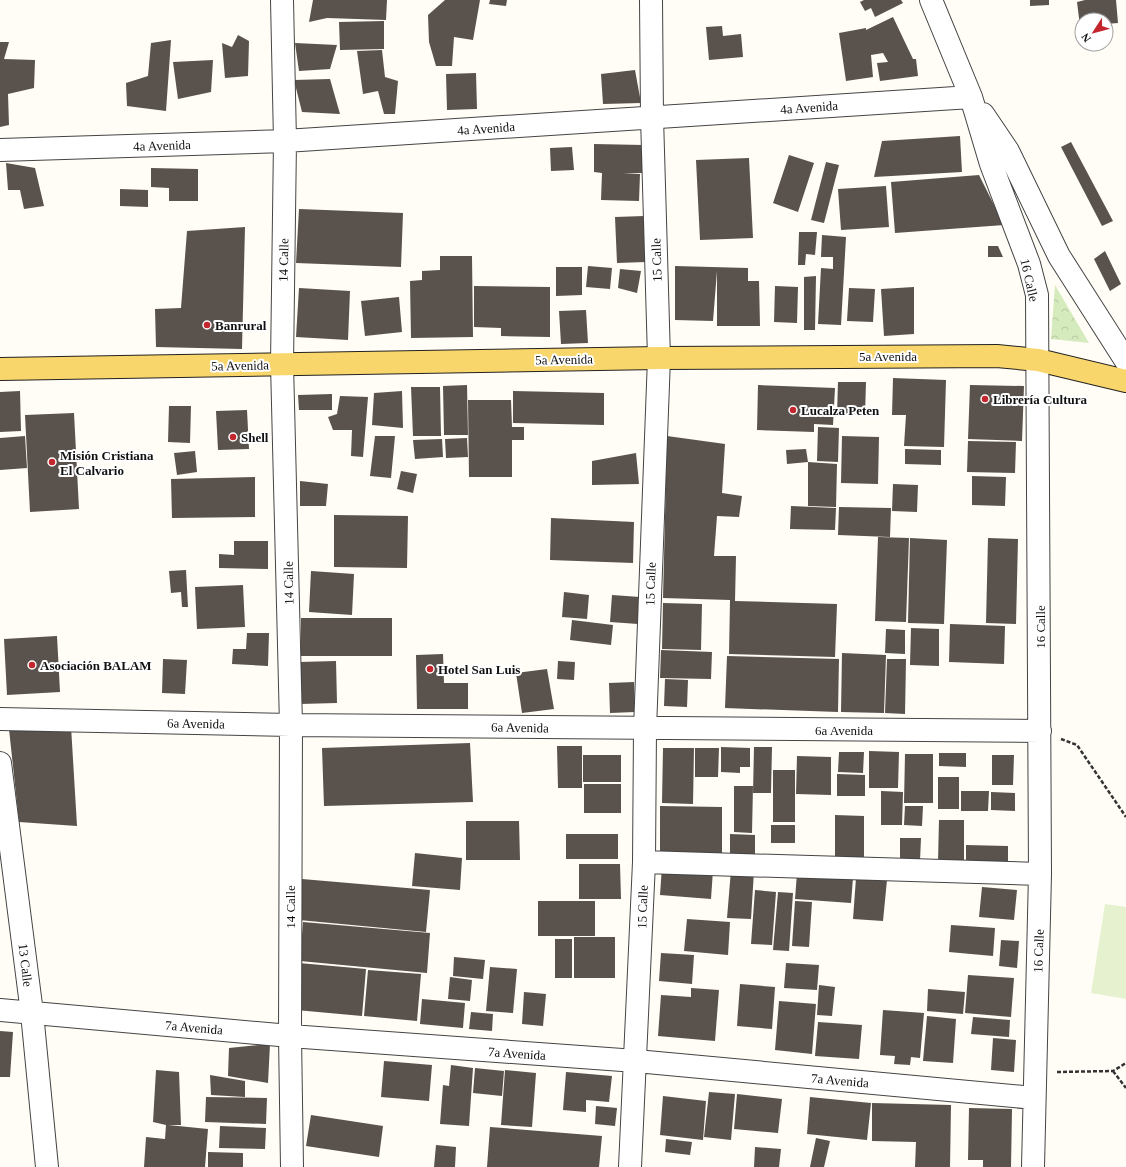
<svg xmlns="http://www.w3.org/2000/svg" width="1126" height="1167" font-family="Georgia,serif">
	<defs>
		<pattern id="park-crowns" width="20" height="18" patternUnits="userSpaceOnUse"><rect width="20" height="18" fill="#d5ebbd"/><path d="M2 6a3 3 0 1 1 6 0M12 15a3 3 0 1 1 6 0" fill="none" stroke="#b6c8a1"/></pattern>
	</defs>
	<rect width="100%" height="100%" fill="#fffdf5"/>
	<!-- park -->
	<path fill="url(#park-crowns)" d="M1055,285l34,58 -38,-4z"/>
	<!-- pitch -->
	<path fill="#e6f2cf" d="M1105,904l21,3v92l-35,-6z"/>
	<!-- building -->
	<path fill="#5a524d" d="M313,0h74l-1,20 -59,-2 -18,4z
		M445,0h35l-7,40 -19,-3 -2,29h-16l-7,-24 -1,-27z
		M490,0h17l-1,6 -17,-2z
		M864,0h37l2,3 -28,14 -4,-9 -6,3 -5,-9z
		M1030,0h19v5l-19,1z
		M1085,0h31l2,23 -12,1v-4h-24v5l-2,1 -3,-24z
		M893,17l20,42h3l2,17 -38,5 -3,-18 11,-1 -5,-9 -12,2 2,22 -27,4 -7,-48 27,-5v2z
		M384,21v28l-44,1 -1,-28z
		M722,26l1,10 18,-2 2,23 -34,3 -3,-33z
		M238,35l11,6 -1,35 -23,2 -3,-35 10,4z
		M171,40l-5,71 -39,-5 -1,-23 22,-7 3,-33z
		M0,42h9l-5,17 31,1 -1,28 -26,6 1,31 -9,2z
		M295,43l42,2 -7,24 -31,2z
		M382,50l3,27 13,4 -3,33h-11l-6,-23 -15,3 -6,-43z
		M213,60l-2,32 -33,7 -5,-37z
		M635,70l6,33 -38,1 -2,-30z
		M476,73l1,36 -30,1 -1,-36z
		M330,79l10,35 -38,-2 -8,-32z
		M960,136l2,36 -88,5 8,-36z
		M1071,142l42,79 -11,5 -41,-79z
		M594,144l49,1v28h-20l17,1 -1,27 -38,-1 1,-27 -8,-1z
		M572,147l2,23 -23,1 -1,-23z
		M789,155l25,8 -16,49 -25,-9z
		M749,158l4,80 -53,2 -4,-80z
		M826,162l13,3 -15,58 -13,-3z
		M6,163l29,5 9,38 -20,3 -4,-19h-12z
		M151,168l47,1v32h-29v-13l-18,-1z
		M979,175l25,50 -109,8 -4,-51z
		M886,186l3,41 -48,3 -3,-41z
		M120,189l28,1v17l-28,-1z
		M299,209l104,4 -2,54 -105,-4z
		M644,216l2,46 -29,1 -2,-46z
		M245,227l-3,122 -86,-2 -1,-38 26,-1 6,-77z
		M799,232h18l-2,23 -9,-1 -1,11h-7z
		M822,235l24,2 -5,88 -23,-1 3,-56 12,1v-12h-12z
		M988,246h10l5,11h-15z
		M1105,251l16,33 -11,7 -16,-32z
		M440,256h32l1,81 -62,1 -1,-57 12,-1v-9l18,-1z
		M588,266l24,2 -2,21 -24,-2z
		M675,266l73,2v13h11l1,45h-43v-55l-4,50 -38,-1z
		M556,267h26v28l-26,1z
		M620,269l21,2 -4,22 -19,-5z
		M816,276l-1,54h-11v-53z
		M474,286l76,1v50l-49,-1v-8l-27,-1z
		M775,286l23,1 -1,36 -23,-1z
		M914,287v47l-30,2 -3,-47z
		M299,288l51,3 -2,49 -52,-3z
		M849,288l26,1 -2,33 -26,-1z
		M399,297l3,35 -37,4 -4,-35z
		M586,310l2,33 -27,1 -2,-33z
		M893,378l53,2 -2,67 -40,-1 2,-31h-14z
		M838,382h28l-1,33 -28,-1z
		M467,385l1,50h-24l-1,-49z
		M758,385l77,3 -2,37 -19,-1v8l-57,-2z
		M970,385l54,1 -2,55 -54,-2z
		M411,387h29l1,49h-28z
		M20,391l1,40 -21,1v-40z
		M402,391l1,37 -31,-3 2,-32z
		M513,391l91,2v32l-91,-2z
		M332,394v16h-33l-1,-15z
		M340,396l28,1 -5,60 -12,-1 1,-26h-19l-5,-13 9,-3z
		M468,400h43l1,27h12v13h-12v37h-43z
		M169,406h22l-1,37 -22,-1z
		M247,410l2,39 -31,1 -2,-39z
		M74,413l5,96 -49,3 -5,-97z
		M818,427l21,1 -1,34 -21,-1z
		M25,436l2,32 -27,2v-32z
		M375,436h20l-4,42 -21,-2z
		M667,436l58,8 -3,49 20,3 -3,21 -22,-1 -3,40h22l-1,45 102,3 -2,53 -106,-3 1,-54 -67,-2z
		M842,436l37,1 -1,47 -37,-1z
		M467,438l1,19 -22,1 -1,-19z
		M442,439l1,18 -28,2 -2,-19z
		M968,441l48,1 -1,31 -48,-1z
		M806,449l2,13 -21,2 -1,-14z
		M905,449l36,1v15l-36,-1z
		M195,451l2,21 -20,3 -3,-22z
		M636,453l3,31 -47,1v-24z
		M808,462l29,2 -1,43 -28,-1z
		M401,471l16,3 -4,19 -16,-4z
		M972,476l34,1 -1,29 -33,-1z
		M255,477v40l-83,1 -1,-39z
		M300,481l28,3 -2,22h-26z
		M893,484l25,1 -1,27 -25,-1z
		M791,506l45,2 -1,22 -45,-1z
		M839,507l52,1 -1,29 -52,-2z
		M334,515l74,1 -1,52 -73,-1z
		M551,518l83,4 -1,41 -83,-3z
		M878,537l31,1 -3,84 -31,-1z
		M910,538l37,2 -3,84 -36,-1z
		M988,538l30,1 -2,85 -30,-1z
		M234,541h34v28l-49,-1v-14l15,1z
		M186,570l2,37h-6l-1,-15 -10,1 -2,-22z
		M311,571l43,3 -2,41 -43,-3z
		M243,585l2,42 -48,2 -2,-42z
		M564,592l25,3 -2,24 -25,-2z
		M612,595l28,2 -2,27 -28,-2z
		M663,603l39,1 -1,46 -39,-1z
		M301,618h91v38h-91z
		M572,620l41,5 -2,20 -41,-5z
		M950,624l55,2 -1,38 -55,-2z
		M911,628l28,1v37l-29,-1z
		M886,629l19,1v24l-20,-1z
		M247,633h22l-1,33 -36,-2 1,-15h13z
		M57,636l3,56 -53,3 -3,-56z
		M661,650l51,2 -1,27 -51,-1z
		M842,653l44,2 -2,58 -43,-1z
		M443,654l1,29h24v26h-51l-1,-54z
		M727,656l112,3 -1,53 -113,-4z
		M163,659l24,1 -2,34 -23,-1z
		M887,659h19l-1,55 -20,-1z
		M336,661l1,42 -37,1 -1,-42z
		M558,661l17,1 -1,18 -17,-1z
		M547,669l7,40 -32,4 -6,-40z
		M665,679l23,1 -1,27 -23,-1z
		M634,682l1,30 -25,1 -1,-30z
		M71,726l6,100 -58,-4 -10,-93z
		M470,743l3,59 -149,4 -2,-58z
		M557,746h25v42h-24z
		M721,747l29,1v19h-10v6l-19,-1z
		M754,747h18l-1,46h-18z
		M663,748h31l-1,56 -31,-1z
		M695,748h24l-1,29h-23z
		M869,751l30,1 -1,36h-29z
		M839,752h25l-1,21 -25,-1z
		M939,753h27v14l-27,-1z
		M905,754h28v49h-29z
		M583,755h38v27h-38z
		M992,755h22l-1,30h-21z
		M797,756l34,1v38l-35,-1z
		M773,770h22v52h-22z
		M837,774l28,1v21h-28z
		M938,777h21v32h-21z
		M584,784h37v29h-37z
		M734,786h19l-1,47 -18,-1z
		M881,791l22,1 -1,33h-21z
		M961,791h28l-1,20h-27z
		M991,792l24,1v18l-24,-1z
		M660,806l62,1v46l-62,-1z
		M905,806h18l-1,20 -18,-1z
		M835,815l29,1v44h-29z
		M939,820h25v43l-26,-1z
		M466,821h53l1,39h-54z
		M771,825h24v18h-24z
		M566,834h52v25h-52z
		M730,834l25,1v20h-25z
		M900,838h21l-1,23h-20z
		M966,845l42,1v18h-42z
		M415,853l47,5 -2,32 -48,-4z
		M579,864h41l1,35h-42z
		M662,866l51,4 -2,29 -51,-4z
		M731,870l23,1 -3,48 -24,-1z
		M797,873l56,5 -2,25 -56,-4z
		M856,878l31,2 -4,41 -30,-2z
		M302,879l128,11 -4,42 -127,-12z
		M982,887l35,3 -3,30 -35,-3z
		M755,890l21,2 -4,53 -21,-1z
		M778,892l15,1 -4,58 -16,-1z
		M538,901h57v35h-57z
		M795,901l17,1 -3,45 -17,-1z
		M687,919l43,3 -2,33 -44,-4z
		M303,922l127,11 -3,40 -127,-12z
		M951,925l44,3 -2,28 -44,-4z
		M574,937h41v41h-41z
		M555,939h17v39h-17z
		M1001,940l18,1 -2,27 -18,-2z
		M661,953l33,2 -2,29 -33,-3z
		M454,957l31,3 -2,19 -30,-3z
		M299,963l67,6 -4,47 -66,-6z
		M786,963l33,2 -2,25 -33,-2z
		M490,967l27,2 -4,44 -27,-2z
		M368,970l53,4 -4,47 -53,-5z
		M968,975l46,3 -3,39 -46,-4z
		M450,977l22,3 -2,21 -22,-2z
		M740,984l35,3 -3,42 -35,-3z
		M819,985l16,2 -3,29 -15,-1z
		M691,988l28,2 -4,51 -57,-5 3,-41 30,2z
		M928,989l37,3 -2,22 -36,-3z
		M524,992l22,2 -3,32 -21,-2z
		M422,999l43,4 -2,25 -43,-4z
		M779,1001l37,3 -4,50 -37,-4z
		M883,1010l41,3 -4,45 -9,-1 -1,8 -16,-1 1,-8 -15,-1z
		M471,1012l22,2 -1,17 -23,-2z
		M927,1016l29,3 -3,44 -30,-2z
		M973,1017l37,3 -1,17 -38,-3z
		M818,1022l44,3 -3,34 -44,-3z
		M0,1031l13,1 -3,45h-10z
		M993,1038l23,2 -2,32 -23,-2z
		M270,1044l-2,39 -40,-7 1,-28z
		M384,1061l48,4 -3,36 -48,-4z
		M451,1065l22,3 -4,58 -29,-2 3,-39 6,1z
		M475,1068l29,3 -2,25 -29,-3z
		M156,1070l23,2 2,53h-13l40,4 -3,38h-61l2,-30 19,2 1,-14 -13,-3z
		M505,1070l31,3 -4,54 -31,-2z
		M566,1072l46,4 -3,26 -23,-2v12l-23,-2z
		M210,1075l35,6v16l-34,-2z
		M709,1092l26,2 -4,46 -27,-3z
		M737,1094l45,5 -4,34 -44,-4z
		M663,1096l43,5 -3,39 -43,-5z
		M206,1097l61,1 -1,26 -61,-2z
		M810,1097l61,6 -4,37 -60,-6z
		M872,1103l79,2 -1,62h-35l1,-25 -44,-1z
		M596,1106l21,2 -2,18 -20,-2z
		M969,1108l43,1 -1,58h-28v-7h-15z
		M311,1115l72,11 -4,31 -73,-11z
		M220,1126l46,2 -1,21 -46,-1z
		M490,1127l112,9 -3,31h-112z
		M816,1138l14,3 -6,26h-14z
		M666,1139l26,3 -2,13 -25,-3z
		M436,1145l20,2 -1,20h-21z
		M755,1147l26,2 -2,18h-25z
		M208,1152l35,1v14h-35z"/>
	<g fill="none" stroke-linecap="round" stroke-linejoin="round">
		<!-- minor casing -->
		<g stroke="#444" stroke-width="24">
			<path id="minor" d="M282,0l3,141 -3,223 9,361 -1,311 2,131
				M931,0l40,97 20,67 38,100 8,31 3,579 -7,293
				M983,114l25,37 51,105 67,105
				M0,150l285,-9 686,-44
				M0,719l291,6 749,6
				M0,763l32,250 15,154
				M644,862l396,12
				M0,1010l290,26 346,25 398,37
				M630,1167l14,-305 1,-133 14,-371 -7,-241 -1,-117"/>
		</g>
		<!-- major casing -->
		<g stroke="#222" stroke-width="24">
			<path id="major" d="M0,369l659,-11 338,-2 41,4 88,21"/>
		</g>
		<!-- path -->
		<path stroke="#333" stroke-width="2.5" stroke-dasharray="4 2" stroke-linecap="butt" d="M1061,739l16,6 49,72
			M1113,1071l13,17
			M1057,1072l56,-1 13,-8"/>
		<!-- minor -->
		<use href="#minor" stroke="#fff" stroke-width="22"/>
		<!-- major -->
		<use href="#major" stroke="#f9d66b" stroke-width="22"/>
	</g>
	<!-- markers -->
	<g fill="#c4262e" stroke="#fff" stroke-width="1.5">
		<circle cx="207" cy="325" r="4"/>
		<circle cx="985" cy="399" r="4"/>
		<circle cx="793" cy="410" r="4"/>
		<circle cx="233" cy="437" r="4"/>
		<circle cx="52" cy="462" r="4"/>
		<circle cx="32" cy="665" r="4"/>
		<circle cx="430" cy="669" r="4"/>
	</g>
	<g text-anchor="middle" stroke-width="4" stroke-linejoin="round" paint-order="stroke">
		<!-- street labels -->
		<g font-size="13" fill="#111" stroke="#fff">
			<text transform="translate(809 107) rotate(-4)" y="5">4a Avenida</text>
			<text transform="translate(486 128) rotate(-4)" y="5">4a Avenida</text>
			<text transform="translate(162 145) rotate(-2)" y="5">4a Avenida</text>
			<text transform="translate(283 260) rotate(-89)" y="5">14 Calle</text>
			<text transform="translate(656 260) rotate(-92)" y="5">15 Calle</text>
			<text transform="translate(1030 280) rotate(77)" y="5">16 Calle</text>
			<text x="888" y="361">5a Avenida</text>
			<text transform="translate(564 359) rotate(-1)" y="5">5a Avenida</text>
			<text transform="translate(240 365) rotate(-1)" y="5">5a Avenida</text>
			<text transform="translate(288 583) rotate(-91)" y="5">14 Calle</text>
			<text transform="translate(650 584) rotate(-88)" y="5">15 Calle</text>
			<text transform="translate(1040 627) rotate(-90)" y="5">16 Calle</text>
			<text transform="translate(196 723) rotate(1)" y="5">6a Avenida</text>
			<text transform="translate(520 727) rotate(1)" y="5">6a Avenida</text>
			<text x="844" y="735">6a Avenida</text>
			<text transform="translate(290 907) rotate(-90)" y="5">14 Calle</text>
			<text transform="translate(642 907) rotate(-88)" y="5">15 Calle</text>
			<text transform="translate(1038 951) rotate(-88)" y="5">16 Calle</text>
			<text transform="translate(26 965) rotate(83)" y="5">13 Calle</text>
			<text transform="translate(194 1027) rotate(5)" y="5">7a Avenida</text>
			<text transform="translate(517 1053) rotate(4)" y="5">7a Avenida</text>
			<text transform="translate(840 1080) rotate(5)" y="5">7a Avenida</text>
		</g>
		<!-- poi labels -->
		<g font-size="13" font-weight="bold" fill="#111" stroke="#fff" text-anchor="start">
			<text x="215" y="330">Banrural</text>
			<text x="993" y="404">Librería Cultura</text>
			<text x="801" y="415">Lucalza Peten</text>
			<text x="241" y="442">Shell</text>
			<text x="60" y="460">Misión Cristiana<tspan x="60" dy="15">El Calvario</tspan></text>
			<text x="40" y="670">Asociación BALAM</text>
			<text x="438" y="674">Hotel San Luis</text>
		</g>
	</g>
	<!-- north arrow -->
	<g transform="translate(1094 32) rotate(234)"><circle r="19" fill="#ffffff" stroke="#a0a0a0"/>
	<path d="M0-3L7 15L0 10L-7 15Z" fill="#c4262e"/>
	<text y="-6" font-size="11" font-weight="bold" text-anchor="middle" fill="#111111">N</text>
	</g>
</svg>
